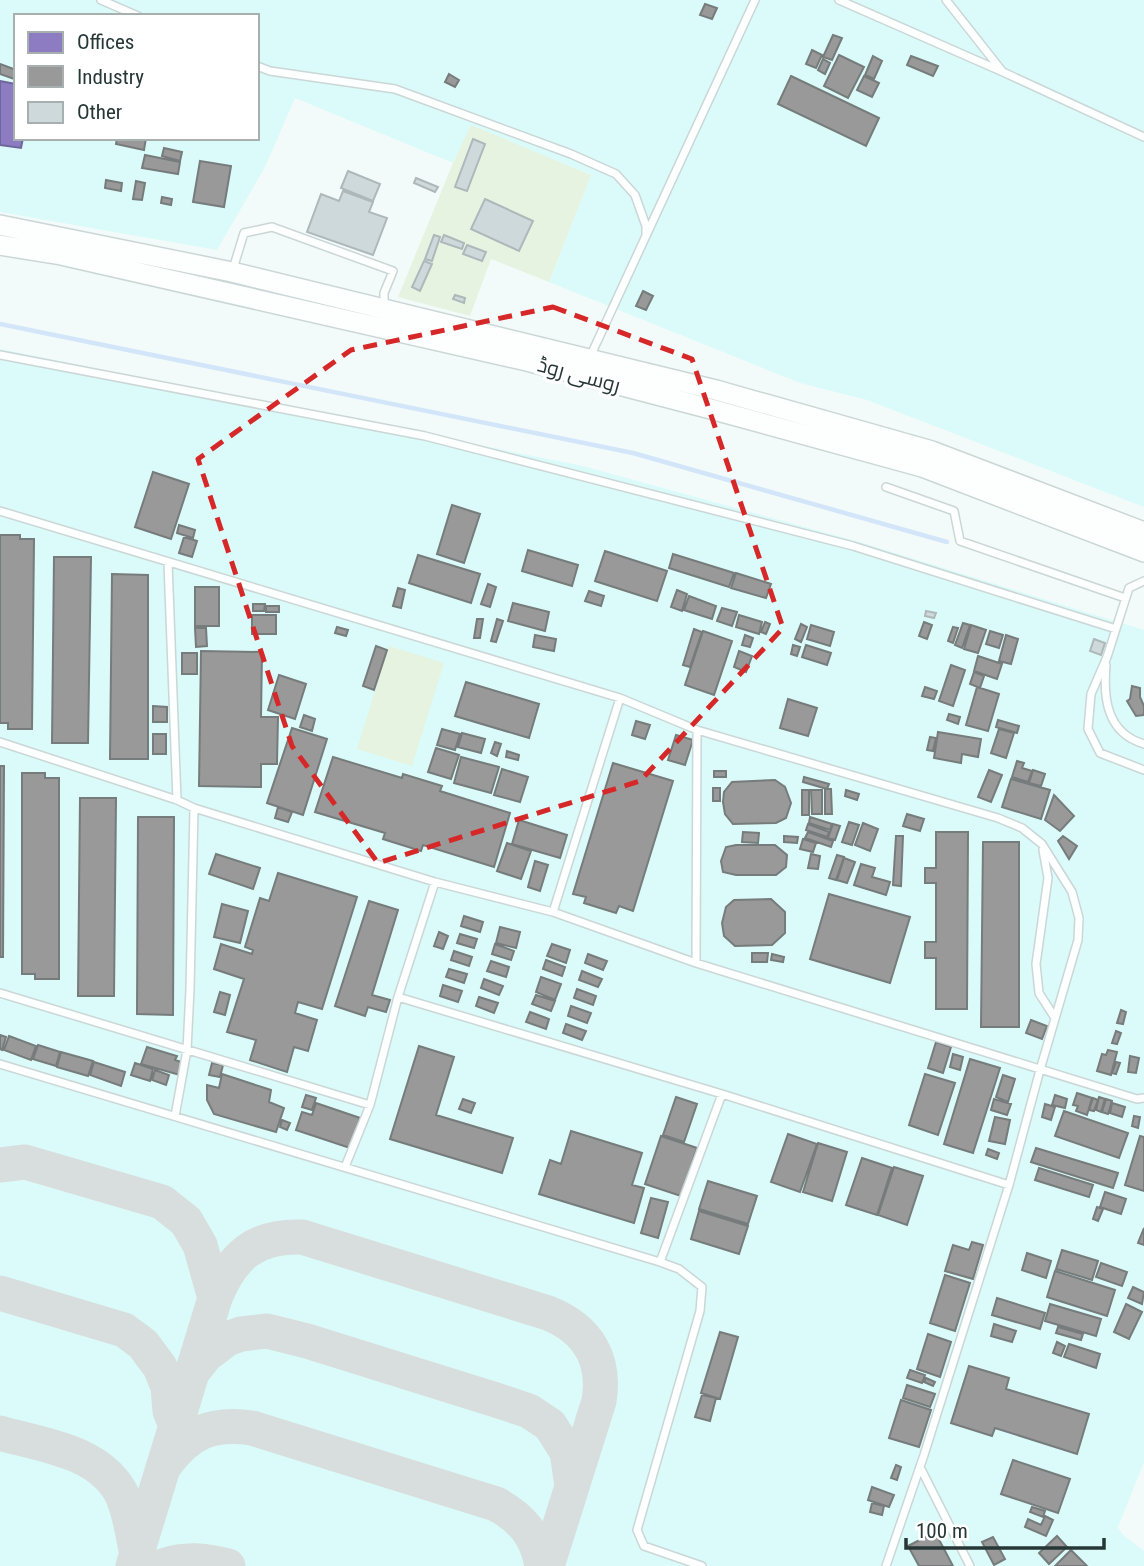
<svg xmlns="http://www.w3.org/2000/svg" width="1144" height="1566" font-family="'Roboto Condensed',Cairo,sans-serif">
	<rect width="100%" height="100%" fill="#f2fbfa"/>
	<!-- built -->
	<path fill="#dafbf9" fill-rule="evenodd" d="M0,0h1144v507l-277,-107 -67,-17 -251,-101 42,-107 -120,-49 -18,37 -158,-65 -30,69 -48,83 -217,-38zM16,16h241v122h-241z
		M0,349l583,117 273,75 288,89v832l-26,65 4,7 22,17v15h-1144z"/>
	<!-- green -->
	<path fill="#e6f3e1" d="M471,125l120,50 -42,107 -58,-23 -21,57 -72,-19 55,-134z
		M389,646l55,17 -32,103 -55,-17z"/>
	<!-- offices -->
	<path fill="#8e7cc3" stroke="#6f6799" stroke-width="2" d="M0,81l16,3v54h7l-2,10 -21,-3z"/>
	<!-- industry -->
	<path fill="#999" stroke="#767c7b" stroke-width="2" d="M705,4l12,4 -5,11 -12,-4z
		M833,35l9,3 -10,22 -9,-3z
		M812,50l10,5 -6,13 -10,-4z
		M839,55l25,12 -16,31 -24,-12z
		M873,56l9,5 -8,18 -9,-4z
		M911,56l27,10 -5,10 -26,-11z
		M823,59l7,4 -5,11 -7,-4z
		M0,64l16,6 -2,9 -14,-5z
		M449,74l10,6 -4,7 -10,-5z
		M791,76l88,42 -13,28 -88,-42z
		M864,76l15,7 -7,14 -15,-7z
		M117,138h29l-2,12 -28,-6z
		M164,148l18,4 -2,9 -18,-5z
		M145,155l35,7 -2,12 -36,-6z
		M200,161l31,5 -7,41 -31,-5z
		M106,180l16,3 -1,8 -16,-3z
		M136,181l9,2 -3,17 -9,-1z
		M162,197l10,2 -1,6 -10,-2z
		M643,291l10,5 -7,14 -10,-4z
		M153,472l36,12 -18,55 -36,-12z
		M452,505l28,9 -16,49 -27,-9z
		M179,525l16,5 -2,8 -16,-5z
		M0,535h20v4h14l-2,190h-24v-6h-8z
		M184,537l13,4 -5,16 -13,-4z
		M528,550l50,15 -6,21 -50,-15z
		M605,551l62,20 -10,30 -62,-20z
		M673,554l61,19 -5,14 -60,-19z
		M418,555l62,19 -9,29 -62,-20z
		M54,557h37l-3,186h-36z
		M736,573l35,11 -5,14 -35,-10z
		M112,574l36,1v184h-38z
		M488,584l8,3 -6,20 -9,-3z
		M195,587h24v39h-24z
		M398,588l7,2 -4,18 -8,-2z
		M677,590l10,4 -5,17 -11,-4z
		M589,591l15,5 -3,10 -16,-5z
		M689,596l27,10 -4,13 -28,-9z
		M513,603l36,9 -4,19 -37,-10z
		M253,604h12l-1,7h-11z
		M266,606h13v6h-13z
		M722,608l15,4 -5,14 -15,-5z
		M252,615h24v19h-24z
		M739,615l23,7 -3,12 -23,-7z
		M477,619h6l-3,19h-6z
		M497,619l6,2 -7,21 -5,-1z
		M765,622l5,2 -4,10 -5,-2z
		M924,622l8,3 -5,14 -8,-3z
		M963,623l7,2 -8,23 -7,-3z
		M801,624l6,3 -6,15 -6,-3z
		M811,625l23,7 -4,14 -23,-7z
		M971,625l15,5 -8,23 -14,-4z
		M337,627l11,3 -2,6 -11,-3z
		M953,627l5,1 -5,15 -5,-2z
		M195,628h11l1,18 -11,1z
		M694,629l8,3 -12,35 -7,-2z
		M703,631l29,10 -18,54 -29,-10z
		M990,631l13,4 -4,13 -13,-4z
		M535,635l21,4 -2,12 -21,-4z
		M745,635l8,3 -3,9 -8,-2z
		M1006,635l12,4 -7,25 -12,-3z
		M793,645l7,2 -3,9 -6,-2z
		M806,645l25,8 -4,12 -25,-8z
		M376,646l11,4 -13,40 -11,-4z
		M201,651l61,1 -1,65h17l-1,47h-16v23l-62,-1z
		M739,651l13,5 -6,16 -12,-5z
		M182,653h15v21h-15z
		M978,656l24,8 -5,15 -23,-8z
		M951,665l14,5 -12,36 -14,-5z
		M974,672l10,4 -4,12 -10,-4z
		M279,675l27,9 -11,35 -27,-9z
		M466,682l73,22 -10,34 -74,-22z
		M1132,686l8,2v9l4,9v9l-8,1 -9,-15 3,-2z
		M925,687l12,4 -3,8 -12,-3z
		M977,687l22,7 -11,37 -22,-6z
		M788,699l29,9 -9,28 -28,-8z
		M153,706l14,1v15h-14z
		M949,714l11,3 -2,7 -11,-4z
		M304,715l11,4 -3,12 -12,-4z
		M998,720l21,6 -2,7 -21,-6z
		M636,721l14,4 -5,14 -13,-4z
		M292,728l35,11 -24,76 -36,-12z
		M442,729l18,5 -5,16 -18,-5z
		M999,729l15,4 -8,25 -15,-5z
		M938,732l43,7 -3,18 -16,-3 -1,9 -27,-5z
		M462,733l23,6 -4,14 -23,-6z
		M153,734h13v20h-13z
		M676,735l17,5 -8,25 -17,-5z
		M930,737l6,1 -3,13 -6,-1z
		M495,742l6,2 -4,12 -6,-3z
		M436,748l23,7 -8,24 -23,-7z
		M507,751l12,4 -1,5 -12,-3z
		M333,757l69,21 1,-4 39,12 -2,5 70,22 -16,54 -71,-22 -2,6 -38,-12 2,-6 -70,-21z
		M461,757l38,10 -8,26 -37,-10z
		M1017,761l7,2 -2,5 10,3 -4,11 -16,-5z
		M613,763l60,18 -40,130 -14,-5 -3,7 -32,-10 2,-6 -13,-3z
		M0,766h4l-1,191h-3z
		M502,769l26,8 -8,25 -26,-7z
		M989,770l13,5 -11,27 -13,-5z
		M1033,770l12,4 -4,12 -12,-3z
		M714,771h12v6h-12z
		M22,773h23v5h14v201h-24v-5h-13z
		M804,777l25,7 -2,5 -24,-7z
		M1011,779l39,11 -9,29 -39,-12z
		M775,780l10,7 6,16 -5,15 -10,5 -43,1 -8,-10 -2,-12 1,-10 8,-10z
		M713,788h7v13h-7z
		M825,789h6l1,25h-7z
		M802,790h7v25h-7z
		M811,790h11v24h-10z
		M846,790l13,4 -2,6 -12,-4z
		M1054,795l20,21 -14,15 -15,-11z
		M80,798h36l-2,198h-36z
		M278,807l14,5 -4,10 -13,-4z
		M907,814l17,5 -4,12 -17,-5z
		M138,817h36l-1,198 -36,-1z
		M810,817l22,7 -2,6 -21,-7z
		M519,820l48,15 -7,23 -48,-14z
		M849,822l10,3 -7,20 -10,-3z
		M863,823l15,6 -8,22 -15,-6z
		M808,824l21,8 -2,5 -21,-7z
		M833,824l7,2 -5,14 -7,-2z
		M743,832l16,1 -1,10 -16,-1z
		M808,832l25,9 -2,6 -26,-9z
		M936,832h32l-1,177h-31v-51h-11v-16h11v-59h-11v-15h11z
		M784,836l14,1 -1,6 -13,-1z
		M896,836h7l-2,50 -8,-1z
		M1063,836l14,10 -8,13 -11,-18z
		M803,839l13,4 -3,9 -13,-3z
		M983,842h36v185h-38z
		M507,843l24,8 -10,28 -24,-8z
		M736,845h39l12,10 -1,12 -10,8h-40l-13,-3 -2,-11 5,-14z
		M216,854l44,14 -7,21 -44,-15z
		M811,854l9,2 -2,13 -10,-1z
		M837,855l7,2 -8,23 -7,-2z
		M844,858l11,4 -8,21 -10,-3z
		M535,861l13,4 -8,26 -12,-4z
		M861,864l14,4 -3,9 18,5 -4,13 -32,-10z
		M278,873l79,24 -35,112 -24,-7 -3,11 22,7 -9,31 -14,-4 -7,25 -37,-12 6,-20 -29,-8 17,-53 -30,-10 7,-25 31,10 1,-4 -8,-3 15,-49 9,3z
		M829,894l81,23 -20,66 -80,-24z
		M771,899l14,13v21l-13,12 -37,1 -11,-10 -2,-13 4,-16 8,-7z
		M369,901l29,9 -26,85 18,5 -4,12 -18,-5 -3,9 -30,-10z
		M222,904l26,7 -8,32 -26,-6z
		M464,916l19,6 -3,10 -19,-6z
		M500,927l20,5 -4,16 -20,-5z
		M439,932l9,4 -5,13 -9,-3z
		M460,934l17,5 -3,9 -17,-5z
		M495,944l19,7 -3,9 -19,-6z
		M552,944l18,6 -4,13 -19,-7z
		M454,951l18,6 -3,9 -18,-6z
		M752,953h16l-1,9h-15z
		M588,954l19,7 -4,9 -18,-7z
		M772,954l12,3 -1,5 -12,-2z
		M546,960l19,7 -3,9 -19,-7z
		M491,961l18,6 -3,10 -19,-6z
		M449,969l18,5 -3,9 -18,-6z
		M582,971l20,8 -4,8 -19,-7z
		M541,977l20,7 -6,16 -19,-8z
		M484,979l19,7 -4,9 -18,-7z
		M443,985l19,6 -4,11 -18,-6z
		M577,989l19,7 -3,9 -19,-7z
		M220,992l10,3 -5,20 -11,-3z
		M536,995l19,6 -4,10 -19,-7z
		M479,997l19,6 -4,10 -18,-7z
		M571,1006l20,7 -4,10 -19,-7z
		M1121,1010l5,2 -3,12 -6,-1z
		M530,1012l19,7 -3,10 -20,-7z
		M1031,1020l16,6 -5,13 -16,-6z
		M566,1024l20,7 -4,9 -19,-7z
		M1116,1031l5,2 -4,11 -5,-1z
		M0,1035l6,2 -4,13 -2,-1z
		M9,1036l27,10 -5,14 -27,-10z
		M936,1042l15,5 -8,26 -15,-5z
		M38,1045l22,7 -4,14 -23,-7z
		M419,1046l35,11 -18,58 77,23 -11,35 -112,-34z
		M147,1047l30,9 -2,4 9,3 -4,12 -39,-11z
		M1108,1050l9,2 -6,23 -14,-4 5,-17 4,1z
		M61,1052l32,9 -5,15 -31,-9z
		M953,1054l10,3 -3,13 -10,-3z
		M1130,1056l9,2 -3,15 -8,-1z
		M970,1059l30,9 -27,85 -29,-9z
		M94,1062l31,10 -4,14 -31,-11z
		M1116,1062l4,1 -4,11 -4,-1z
		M135,1063l18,6 -3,12 -19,-6z
		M212,1063l11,2 -3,12 -11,-2z
		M155,1070l14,5 -3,10 -14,-5z
		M222,1074l49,16 -2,12 15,6 -8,24 -62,-18 -7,-14v-15l12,3z
		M925,1074l30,9 -17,52 -29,-10z
		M1003,1075l12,4 -7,23 -12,-5z
		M1077,1093l15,5 -5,17 -11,-4 2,-5 -5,-1z
		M306,1095l10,3 -4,12 -10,-3z
		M1055,1095l12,4 -2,9 -13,-3z
		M676,1097l21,7 -13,38 -21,-7z
		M1099,1097l6,2 -4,13 -5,-2z
		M1093,1098l5,2 -4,11 -5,-1z
		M463,1099l12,4 -4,10 -12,-4z
		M994,1099l17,5 -4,11 -16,-5z
		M1106,1099l6,2 -4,13 -6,-2z
		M316,1103l44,15 -10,30 -54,-18 6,-18 10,3z
		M1112,1103l13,4 -3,10 -12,-4z
		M1045,1104l10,3 -4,13 -9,-3z
		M1064,1111l64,22 -9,25 -64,-22z
		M1134,1116l6,1 -2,11 -6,-2z
		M995,1117l15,3 -5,24 -16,-3z
		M282,1120l8,3 -3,7 -7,-3z
		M571,1131l71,22 -10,32 12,3 -10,35 -95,-29 11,-34 11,4z
		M788,1134l29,10 -17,48 -29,-10z
		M661,1136l36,12 -16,48 -36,-12z
		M1140,1136l4,1v54l-19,-6z
		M818,1143l29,9 -15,49 -29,-9z
		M1036,1148l82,25 -5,15 -82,-26z
		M988,1149l11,4 -2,6 -11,-4z
		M862,1158l30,10 -15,47 -31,-10z
		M894,1167l29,9 -16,49 -29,-10z
		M1039,1168l54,17 -4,12 -54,-17z
		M708,1181l49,15 -9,28 -49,-15z
		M1105,1192l21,7 -5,15 -21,-7z
		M651,1198l17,4 -10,36 -17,-5z
		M1097,1207l6,2 -5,12 -5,-2z
		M699,1211l49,15 -9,28 -48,-15z
		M1144,1228v17l-6,-2z
		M972,1242l11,3 -10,34 -28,-8 8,-26 16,5z
		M1062,1250l36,11 -6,19 -36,-11z
		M1027,1253l24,8 -5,17 -24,-8z
		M1101,1263l26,9 -5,14 -26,-9z
		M1055,1271l60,19 -8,26 -60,-19z
		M945,1275l25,8 -15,48 -25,-8z
		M1133,1287l11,5 -2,12 -14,-6z
		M997,1298l48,15 -5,16 -48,-14z
		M1050,1304l51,15 -5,17 -51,-15z
		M1126,1304l16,8 -13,27 -15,-7z
		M994,1324l22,7 -4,11 -21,-6z
		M1058,1327l25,7 -2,6 -25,-7z
		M720,1332l18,5 -18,62 -19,-6z
		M928,1334l23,8 -11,35 -23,-8z
		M1057,1342l8,4 -4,10 -8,-3z
		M1069,1344l31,10 -4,14 -32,-11z
		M969,1366l40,12 -3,11 83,25 -12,40 -82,-26 -3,8 -41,-13z
		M910,1370l15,5 -3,8 -15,-5z
		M926,1378l9,4 -2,4 -9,-4z
		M907,1385l28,9 -5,13 -27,-9z
		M702,1395l14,3 -6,23 -15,-4z
		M901,1400l30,10 -12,37 -30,-9z
		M1013,1460l57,19 -12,34 -57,-19z
		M896,1465l5,2 -4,13 -6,-2z
		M872,1487l22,8 -5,12 -21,-7z
		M872,1503l12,3 -2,9 -12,-3z
		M1032,1507l13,4 -2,6 -13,-5z
		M1045,1516l8,4 -7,16 -21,-9 3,-8 13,6z
		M935,1532l18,34h-34l-11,-20z
		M1057,1536l10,11 -18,17 -10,-11z
		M993,1537l12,22 -11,6 -12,-23z
		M1071,1550l16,16h-32z"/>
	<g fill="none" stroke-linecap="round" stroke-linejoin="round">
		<!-- stream -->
		<path stroke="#d3e5f9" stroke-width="4.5" d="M0,324l633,129 314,89"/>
		<!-- taxiway -->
		<path stroke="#d8dede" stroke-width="35" d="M0,1165l25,-3 137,40 24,19 14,24 15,53 -82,268
			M0,1293l124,37 19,14 17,23 8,20 2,24 6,15
			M215,1298c17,-42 40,-63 87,-61l246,76c40,16 58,46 51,88l-52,165
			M195,1369l11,-14 21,-16 14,-5 26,-3 40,10 189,59 33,11 21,14 17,27 5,34
			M0,1433c41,12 96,17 120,58 10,18 12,42 17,63
			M165,1465c24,-33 47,-43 87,-37l244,76c26,14 41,32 46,62
			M163,1566c22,-8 42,-6 65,0"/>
	</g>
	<!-- building -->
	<path fill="#ced9dc" stroke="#aeb8bb" stroke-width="2" d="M473,139l12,5 -18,47 -12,-4z
		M348,171l32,13 -7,17 -32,-13z
		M416,178l22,9 -3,5 -21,-9z
		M343,191l30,11 -4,10 18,6 -14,37 -66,-23 14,-38 18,7z
		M485,199l48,22 -14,30 -48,-22z
		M434,235l6,2 -8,24 -7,-2z
		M444,235l20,8 -2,6 -21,-7z
		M467,245l19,7 -4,9 -19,-7z
		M424,261l8,3 -12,27 -8,-4z
		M455,295l10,3 -1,5 -11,-4z
		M926,611l10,2 -2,5 -9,-2z
		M1094,639l11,4 -4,12 -11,-4z"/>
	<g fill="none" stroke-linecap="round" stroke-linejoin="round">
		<!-- lane casing -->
		<g stroke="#cbd6d6" stroke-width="10">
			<path id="lane" d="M101,0l37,16
				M839,0l164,72 141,65
				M946,0l56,71
				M257,66l13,5 125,18 176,65 45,20 19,21 11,31v9
				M233,269l11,-36 28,-6 121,44 -9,22v13
				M0,355l425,81 428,110 263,83
				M590,357l165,-357
				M886,487l68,24 6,30 165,57
				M0,511l620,187 77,32 301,88 24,10 20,16 30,48 7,26 -1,22 -38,130 -31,115 -85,270 -38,111
				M168,563l9,237
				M1144,581l-15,7 -22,69 -16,37 -3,35 12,24 44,17
				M1106,665c-3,34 1,68 38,79
				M0,742l177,58 17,8 241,74 118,30 143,51 441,136 7,-1
				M1043,850l5,28 -12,86 3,29 16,25
				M553,912l67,-214
				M696,963l1,-233
				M0,993l370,112
				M398,997l324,97 287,91
				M0,1064l660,198 19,7 23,18 -2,24 -63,219 7,16 58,20
				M175,1116l12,-66 3,-61 4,-181
				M345,1167l25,-62 28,-108 37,-115
				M660,1262l62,-168
				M921,1469l49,97"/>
		</g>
		<!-- secondary casing -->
		<g stroke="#cbd6d6" stroke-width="22">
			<path id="secondary" d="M0,225l232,47 484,118 216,61 212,81
				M0,245l61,10 466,106 180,47 215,59 222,85"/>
		</g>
		<!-- lane -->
		<use href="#lane" stroke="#fdfefe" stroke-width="7"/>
		<!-- secondary -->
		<use href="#secondary" stroke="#fdfefe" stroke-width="19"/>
	</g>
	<!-- marked area -->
	<path fill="none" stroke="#d62828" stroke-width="5" stroke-dasharray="14 9" stroke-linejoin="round" d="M553,307l139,52 91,269 -143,153 -262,82 -86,-117 -94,-287 153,-109z"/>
	<g text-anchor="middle" stroke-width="7" stroke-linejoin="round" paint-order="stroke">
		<!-- street labels -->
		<g font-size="21" fill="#263736" stroke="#fff">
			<text transform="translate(579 375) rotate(15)" y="7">روسی روڈ</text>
		</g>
	</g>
	<!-- legend -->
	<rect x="14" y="14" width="245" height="126" fill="#ffffff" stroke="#a8afaf" stroke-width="2"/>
	<rect x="28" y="32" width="35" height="21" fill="#8e7cc3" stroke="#a8afaf" stroke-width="2"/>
	<text x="77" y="49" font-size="21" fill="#263736">Offices</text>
	<rect x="28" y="66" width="35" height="21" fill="#999999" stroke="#a8afaf" stroke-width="2"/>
	<text x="77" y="84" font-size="21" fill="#263736">Industry</text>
	<rect x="28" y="102" width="35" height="21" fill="#ced9dc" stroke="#a8afaf" stroke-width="2"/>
	<text x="77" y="119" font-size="21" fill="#263736">Other</text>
	<!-- scale -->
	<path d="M906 1538v10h198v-10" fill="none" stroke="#263736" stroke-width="3.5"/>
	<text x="916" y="1538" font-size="21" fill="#263736" stroke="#ffffff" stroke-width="5" paint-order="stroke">100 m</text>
</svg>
